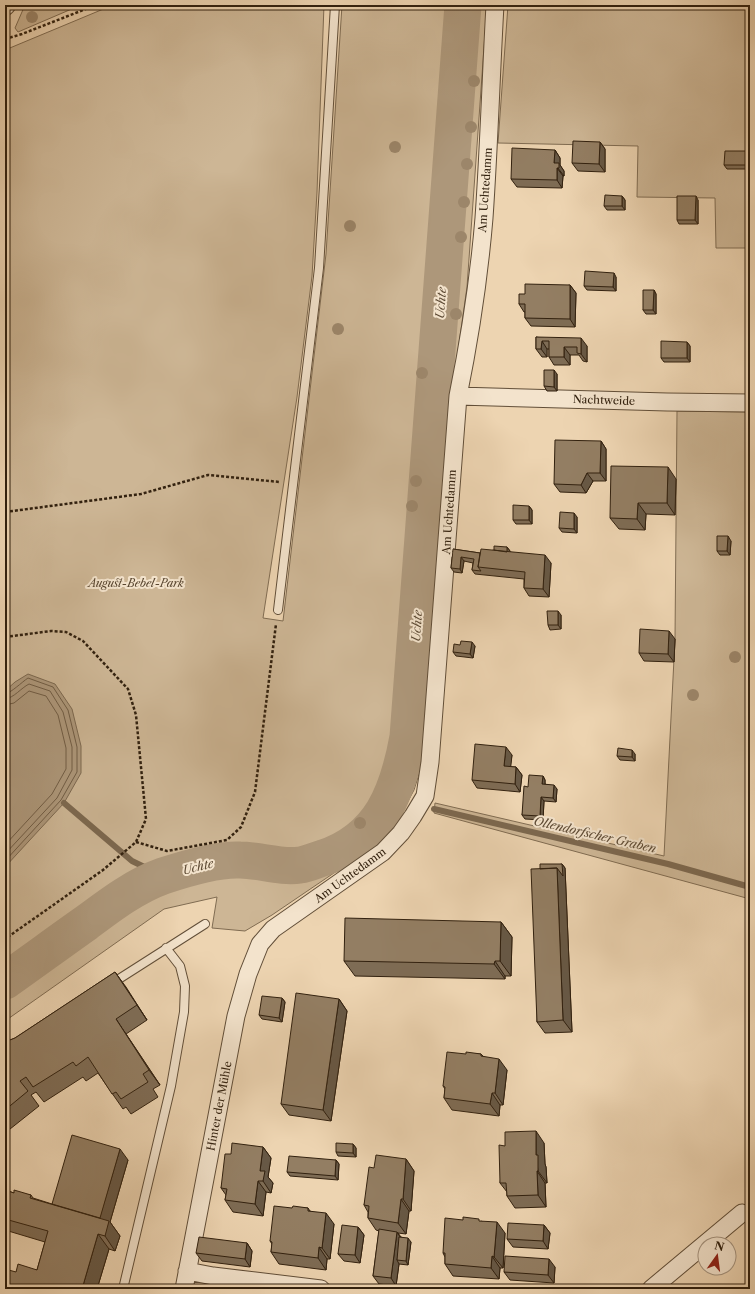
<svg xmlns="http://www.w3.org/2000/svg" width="755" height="1294" font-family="'Libre Caslon Text',serif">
	<rect width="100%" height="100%" fill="#edd4b1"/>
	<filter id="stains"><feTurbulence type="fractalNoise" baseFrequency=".005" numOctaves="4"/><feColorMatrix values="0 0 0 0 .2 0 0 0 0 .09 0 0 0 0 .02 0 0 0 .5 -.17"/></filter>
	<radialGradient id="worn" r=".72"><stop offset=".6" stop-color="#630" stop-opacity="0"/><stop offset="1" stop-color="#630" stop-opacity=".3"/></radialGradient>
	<!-- green -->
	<path fill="#cdb695" stroke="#806c52" d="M25,5h56l-63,27 -3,-4z
		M113,5h211l-7,187 -5,84 -15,121 -34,221 20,3 43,-367 16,-249h145l-20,282 -16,113 -27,342 -4,29 -6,19 -16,30 -14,19 -112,76 -27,16 -33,-3 5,-31 -53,12 -159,112v-971z
		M508,5h150l92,3v240h-34l-1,-50 -78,-1 1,-51 -140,-3z
		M677,411l73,1v487l-316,-86 1,-10 229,53 11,-217z"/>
	<!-- water -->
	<path fill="#ad977a" stroke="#7c684f" d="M28,674l27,10 17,25 9,37v27l-17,30 -59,64v-176l10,-9z"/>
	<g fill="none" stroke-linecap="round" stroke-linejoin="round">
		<!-- shore -->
		<path stroke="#705c44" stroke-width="1" d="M5,694c6,-1 17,-12 23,-16l25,9 15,23 9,37v25l-16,28 -56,61
			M5,699c9,-1 16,-11 24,-15l21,7 13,21 9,35v23l-15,28 -52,56
			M5,705l9,-2 15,-12 17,5 12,19 8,33v21l-14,25 -47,51"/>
		<!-- stream -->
		<path stroke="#7c684f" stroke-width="6" d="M64,803l68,58 31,15
			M434,809l234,55 82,23"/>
		<!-- river -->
		<path stroke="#ad977a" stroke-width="37" d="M5,981c27,-19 54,-39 81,-58 24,-18 49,-37 77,-47 21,-7 55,-17 77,-16 19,0 41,8 60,5 8,-1 16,-5 23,-7 58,-19 75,-66 85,-121l55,-732"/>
		<!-- lane casing -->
		<g stroke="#614e38" stroke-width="10">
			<path id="lane" d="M278,610l41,-342 16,-263
				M111,984l94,-60
				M123,1289l48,-203 13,-74 1,-26 -5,-20 -14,-18"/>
		</g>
		<!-- street casing -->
		<g stroke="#614e38" stroke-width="19">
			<path id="street" d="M5,7l2,-2
				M458,396l209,6 83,1
				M187,1271l26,5 108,13
				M184,1289l52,-273 12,-42 12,-30 13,-15 110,-77 18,-19 12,-17 12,-20 5,-34 28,-366c12,-59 21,-118 26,-178 5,-71 7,-142 11,-213
				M651,1289l91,-76"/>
		</g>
		<!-- path -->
		<path stroke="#32210f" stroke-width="2.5" stroke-dasharray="3 2" stroke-linecap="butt" d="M5,39l17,-5 74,-29
			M5,512l136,-18 67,-19 72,7
			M5,637l46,-6 15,1 17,9 45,48 8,26 10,104 -10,23 -33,28 -98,69
			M136,842l31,9 60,-11 14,-13 14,-35 21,-168"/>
		<!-- lane -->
		<use href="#lane" stroke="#f3e3cc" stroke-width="8"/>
		<!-- street -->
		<use href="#street" stroke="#f3e3cc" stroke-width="17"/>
	</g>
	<!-- trees -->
	<g fill="#9c866a">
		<circle cx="32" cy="17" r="6"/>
		<circle cx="474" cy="81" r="6"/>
		<circle cx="471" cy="127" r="6"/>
		<circle cx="395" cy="147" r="6"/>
		<circle cx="467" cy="164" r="6"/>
		<circle cx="464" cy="202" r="6"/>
		<circle cx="350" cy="226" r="6"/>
		<circle cx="461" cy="237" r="6"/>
		<circle cx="456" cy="314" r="6"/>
		<circle cx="338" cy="329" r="6"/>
		<circle cx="422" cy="373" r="6"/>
		<circle cx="416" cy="481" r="6"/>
		<circle cx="412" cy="506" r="6"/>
		<circle cx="735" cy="657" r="6"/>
		<circle cx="693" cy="695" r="6"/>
		<circle cx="360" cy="823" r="6"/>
	</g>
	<!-- wall -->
	<path fill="#7e6c55" stroke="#32210f" d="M600,142l5,7v23l-27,-1 -6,-8z
		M555,150l5,8v7l4,6v5h-1l-1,12 -45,-1 -6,-8z
		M750,151v18h-23l-3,-4z
		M622,196l3,4v10h-18l-3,-4z
		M698,200v24h-19l-2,-4z
		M616,277v14l-29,-1 -3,-4z
		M570,285l6,8 -1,34 -44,-1 -6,-8v-6h-1l-5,-8 6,-10z
		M654,290l2,4v20h-10l-3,-4z
		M536,337l51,9v16l-4,-1 -4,-6h-9v10h-16l-5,-8v-8h-2v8h-5l-6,-8z
		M687,342l3,4v16h-26l-3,-4z
		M557,374v17h-10l-3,-5z
		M601,441l5,8v32h-13l-7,12 -26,-1 -6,-8z
		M676,479l-1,36 -29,-1 -1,16 -26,-1 -9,-11z
		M529,506l3,4v14h-16l-3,-4z
		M577,517v16l-15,-1 -3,-4z
		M731,541l-1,14h-10l-3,-4z
		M507,547l3,4v1l41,11 -2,34 -20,-1 -5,-8v-9l-49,-5 -3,-4 1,-7 -9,-2 -2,12 -8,-1 -3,-4 2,-19 27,4 14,-3z
		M561,615v14l-11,1 -2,-5z
		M675,639l-1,23 -30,-1 -5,-8z
		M475,646l-2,12 -17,-2 -3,-4z
		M635,754v7l-15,-1 -3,-4z
		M512,755l-2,12h6l6,8 -2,17 -43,-4 -5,-8z
		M543,776l2,4v4l12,5 -1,13 -12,-1 -1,19 -18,-1 -3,-4 6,-28z
		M562,864l3,4 7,164 -27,1 -8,-11 3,-153z
		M501,922l11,15 -1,39h-6v3l-150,-3 -11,-15z
		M115,972l32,48 -21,14 34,51 -7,4 5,8 -27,17 -5,-7 -3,2 -25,-36 -12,8 -3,-4 -39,25 -8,-10 -5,3 8,11 -34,27v-91l10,-4z
		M282,998l3,4 -3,20 -20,-3 -3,-4z
		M339,999l8,12 -16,110 -42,-6 -8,-11z
		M466,1054h15l3,3 23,13 -4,35h-3l-1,11 -47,-6 -8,-12 1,-9 -2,-3z
		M544,1143l1,21 1,3 1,16h-2l1,24 -31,1 -8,-12v-4l-7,-9 5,-37z
		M353,1144l3,4v9l-18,-1 -2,-4z
		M263,1147l8,11 -3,19 5,6 -2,10 -5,-1 -3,24 -30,-4 -8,-12 1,-5 -5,-7 10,-34z
		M406,1159l8,12 -3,40h-2l-3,23 -8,-1 3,4 10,5 -3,23 -9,-1 -3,22 -17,-2 -6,-8 6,-45 -3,-1 -8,-12v-6l-4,-7 10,-37z
		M128,1160l-18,62 10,14 -5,15 -6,-2 -12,40h-92l11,-17 21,-2 8,-28 -40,-12v-40l9,3 17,2 2,3 19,6z
		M336,1160l3,4 -1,16 -48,-4 -3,-4z
		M292,1208h16l2,3 24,13 -4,35h-3l-1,11 -47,-6 -8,-12 1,-8 -2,-3z
		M481,1221l24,12 -2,35h-3l-1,11 -46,-3 -8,-12v-7l-2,-4z
		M544,1225l6,8 -2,16 -35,-2 -6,-8z
		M358,1227l6,8 -4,28 -16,-2 -6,-7z
		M247,1243l5,8 -2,16 -48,-6 -6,-8z
		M555,1267l-1,16 -44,-3 -6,-8z"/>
	<!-- shaded-wall -->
	<path fill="#675845" stroke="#32210f" d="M600,142l5,7v23l-6,-8z
		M555,150l5,8v7l4,6v5l-10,-13z
		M557,168l6,8 -1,12 -5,-8z
		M622,196l3,4v10l-3,-4z
		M696,196l2,4v24l-3,-4z
		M614,273l2,4v14l-3,-4z
		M570,285l6,8 -1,34 -5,-8z
		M654,290l2,4v20l-3,-4z
		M581,338l6,8v16l-6,-8z
		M542,341l5,8v8l-6,-8z
		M687,342l3,4v16l-3,-4z
		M564,347l6,8v10l-6,-8z
		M554,370l3,4v17l-3,-4z
		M601,441l5,8v32l-6,-8z
		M668,467l8,12 -1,36 -8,-12z
		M587,473l6,8 -7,12 -5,-8z
		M638,503l8,11 -1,16 -8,-11z
		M529,506l3,4v14l-3,-4z
		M574,513l3,4v16l-3,-4z
		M728,536l3,5 -1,14 -3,-4z
		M507,547l3,4 -1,8 -3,-4z
		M545,555l6,8 -2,34 -6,-8z
		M461,557l3,4 -2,12 -2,-4z
		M558,611l3,4v14l-3,-4z
		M669,631l6,8 -1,23 -6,-8z
		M472,642l3,4 -2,12 -3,-4z
		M506,747l6,8 -2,19 -6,-8z
		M632,750l3,4v7l-3,-4z
		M516,767l6,8 -2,17 -5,-8z
		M543,776l2,4v8l-3,-4z
		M554,785l3,4 -1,13 -3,-4z
		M541,797l3,4 -1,19 -3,-4z
		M562,864l3,4 7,164 -9,-12 -6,-152z
		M501,922l11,15 -1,39 -11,-15z
		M495,961l10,15v3l-11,-15z
		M115,972l11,15 21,33z
		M282,998l3,4 -3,20 -3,-4z
		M339,999l8,12 -16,110 -8,-11z
		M116,1019l44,66 -11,-15z
		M499,1059l8,11 -4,35 -8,-12z
		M492,1093l8,12 -1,11 -9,-12z
		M536,1131l8,12 1,21 1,3 1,16 -9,-12 -2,-16z
		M353,1144l3,4v9l-3,-4z
		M263,1147l8,11 -3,19 5,6 -2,10 -8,-12 -3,-10z
		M120,1149l8,11 -18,62 10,14 -5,15 -10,-15 -6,-16z
		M406,1159l8,12 -3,40 -8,-12z
		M336,1160l3,4 -1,16 -3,-4z
		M537,1171l8,12 1,24 -8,-12z
		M258,1181l8,11 -3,24 -8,-12z
		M401,1199l8,12 -3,23 -8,-11z
		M326,1213l8,11 -4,35 -8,-11z
		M497,1222l8,11 -2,35 -9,-11z
		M544,1225l6,8 -2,16 -5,-8z
		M358,1227l6,8 -4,28 -5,-8z
		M397,1232l5,8 -5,20 2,4 -3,22 -5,-8z
		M98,1234l11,15 -12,40h-15z
		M408,1238l3,4 -3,23 -2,-4z
		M247,1243l5,8 -2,16 -5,-8z
		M319,1247l8,12 -1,11 -8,-12z
		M492,1256l8,12 -1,11 -8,-11z
		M549,1259l6,8 -1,16 -6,-8z"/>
	<!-- building -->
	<path fill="#937e63" stroke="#32210f" d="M573,141l27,1 -1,22 -27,-1z
		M512,148l43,2 -1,13h5v5h-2v12l-46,-1z
		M725,151h25v14h-26z
		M605,195l17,1v10h-18z
		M677,196h19l-1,24h-18z
		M585,271l29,2 -1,14 -29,-1z
		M525,284l45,1v34l-45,-1v-14h-6v-10h6z
		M643,290h11l-1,20h-10z
		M536,337l45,1v16l-4,-1v-6h-13v10h-15v-16h-7l-1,8h-5z
		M661,341l26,1v16h-26z
		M544,370h10v17l-10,-1z
		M555,440l46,1 -1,32h-13l-6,12 -27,-1z
		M611,466l57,1 -1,36h-29l-1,16 -27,-1z
		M513,505l16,1v14h-16z
		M560,512l14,1v16l-15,-1z
		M717,536h11l-1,15h-10z
		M494,546l13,1v5l-13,-2z
		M453,549l27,4 -2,14 3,4 -9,-1 2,-11 -13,-2 -1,12 -9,-1z
		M481,549l64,6 -2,34 -19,-1 1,-16 -47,-5z
		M547,611h11v14h-10z
		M640,629l29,2 -1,23 -29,-1z
		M461,641l11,1 -2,12 -17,-2 1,-8 6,1z
		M475,744l31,3 -2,19 12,1 -1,17 -43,-4z
		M618,748l14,2v7l-15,-1z
		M529,775l14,1 -1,8 12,1 -1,13 -12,-1 -1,19 -18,-1 2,-29 4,1z
		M540,864h22l1,12 -6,-8 -17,1z
		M557,868l6,152 -26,2 -6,-153z
		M345,918l156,4 -1,39h-5l-1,3 -150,-3z
		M115,972l22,33 -21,14 33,51 -6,4 5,8 -27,17 -5,-7 -4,2 -24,-37 -12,9 -3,-4 -40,25 -7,-10 -6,4 8,10 -23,19v-68l10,-4z
		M296,993l43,6 -16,111 -42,-6z
		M262,996l20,2 -3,20 -20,-3z
		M447,1052l19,2v-2l15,2v2l18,3 -4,34h-3l-2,11 -46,-6 1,-11 -2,-1z
		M536,1131v24h2v16h-1l1,24 -31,1 -1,-13h-6l-1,-38 6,1v-14z
		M72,1135l48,14 -20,69 -48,-14z
		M232,1143l31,4 -3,24h5l-2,10h-5l-3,23 -30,-4 2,-11 -6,-1 4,-34h6z
		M336,1143l17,1v9l-17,-1z
		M376,1155l30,4 -3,40h-2l-3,24 -30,-5 1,-12 -5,-1 5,-38 5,1z
		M289,1156l47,4 -1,16 -48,-4z
		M5,1190l9,3v-3l17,5 -1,3 79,23 -4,15 -7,-2 -16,55h-77v-20l11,3 2,-8 19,6 11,-39 -43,-12z
		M274,1206l18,2 1,-2 15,2v3l18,2 -4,35 -3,-1 -1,11 -47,-6 1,-10 -2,-1z
		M463,1217l16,2v2l18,1 -3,35 -2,-1 -1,12 -46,-4v-11h-2l2,-35 18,2z
		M508,1223l36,2 -1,16 -36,-2z
		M342,1225l16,2 -3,28 -17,-1z
		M379,1229l18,3 -6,46 -18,-2z
		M199,1237l48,6 -2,16 -49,-6z
		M399,1237l9,1 -2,23 -9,-1z
		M505,1256l44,3 -1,16 -44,-3z
		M218,1285l18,2v-2l16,2v2h-35z"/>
	<g text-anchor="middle" stroke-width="4" stroke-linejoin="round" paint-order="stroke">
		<!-- street labels -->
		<g font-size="11" fill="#32210f" stroke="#f3e3cc">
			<text transform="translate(485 190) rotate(-86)" y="4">Am Uchtedamm</text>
			<text transform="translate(604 400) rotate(2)" y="4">Nachtweide</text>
			<text transform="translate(449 512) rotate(-86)" y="4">Am Uchtedamm</text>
			<text transform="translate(350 875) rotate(-36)" y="4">Am Uchtedamm</text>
			<text transform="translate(219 1106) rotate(-79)" y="4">Hinter der Mühle</text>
		</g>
		<!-- park labels -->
		<g font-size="11" font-style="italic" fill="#594630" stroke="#f3e3cc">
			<text x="136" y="587">August-Bebel-Park</text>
		</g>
		<!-- water labels -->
		<g font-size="12" font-style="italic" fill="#5d4a34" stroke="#f3e3cc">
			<text transform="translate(441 303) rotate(-86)" y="4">Uchte</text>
			<text transform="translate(417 626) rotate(-86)" y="4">Uchte</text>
			<text transform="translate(595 835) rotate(13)" y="4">Ollendorfscher Graben</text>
			<text transform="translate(198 867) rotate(-14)" y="4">Uchte</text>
		</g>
	</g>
	<!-- margin -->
	<rect width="755" height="1294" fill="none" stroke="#edd4b1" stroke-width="20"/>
	<rect x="6" y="6" width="743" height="1282" fill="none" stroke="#32210f" stroke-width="2"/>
	<rect x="10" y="10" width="735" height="1274" fill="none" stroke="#32210f"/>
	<!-- north arrow -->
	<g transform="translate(717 1256) rotate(14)"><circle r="19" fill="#f3e3cc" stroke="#a69580"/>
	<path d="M0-3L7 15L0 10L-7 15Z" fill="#8f2418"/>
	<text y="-6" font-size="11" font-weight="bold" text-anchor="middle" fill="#32210f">N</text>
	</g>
	<rect width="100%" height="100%" filter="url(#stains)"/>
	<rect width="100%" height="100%" fill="url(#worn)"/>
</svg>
